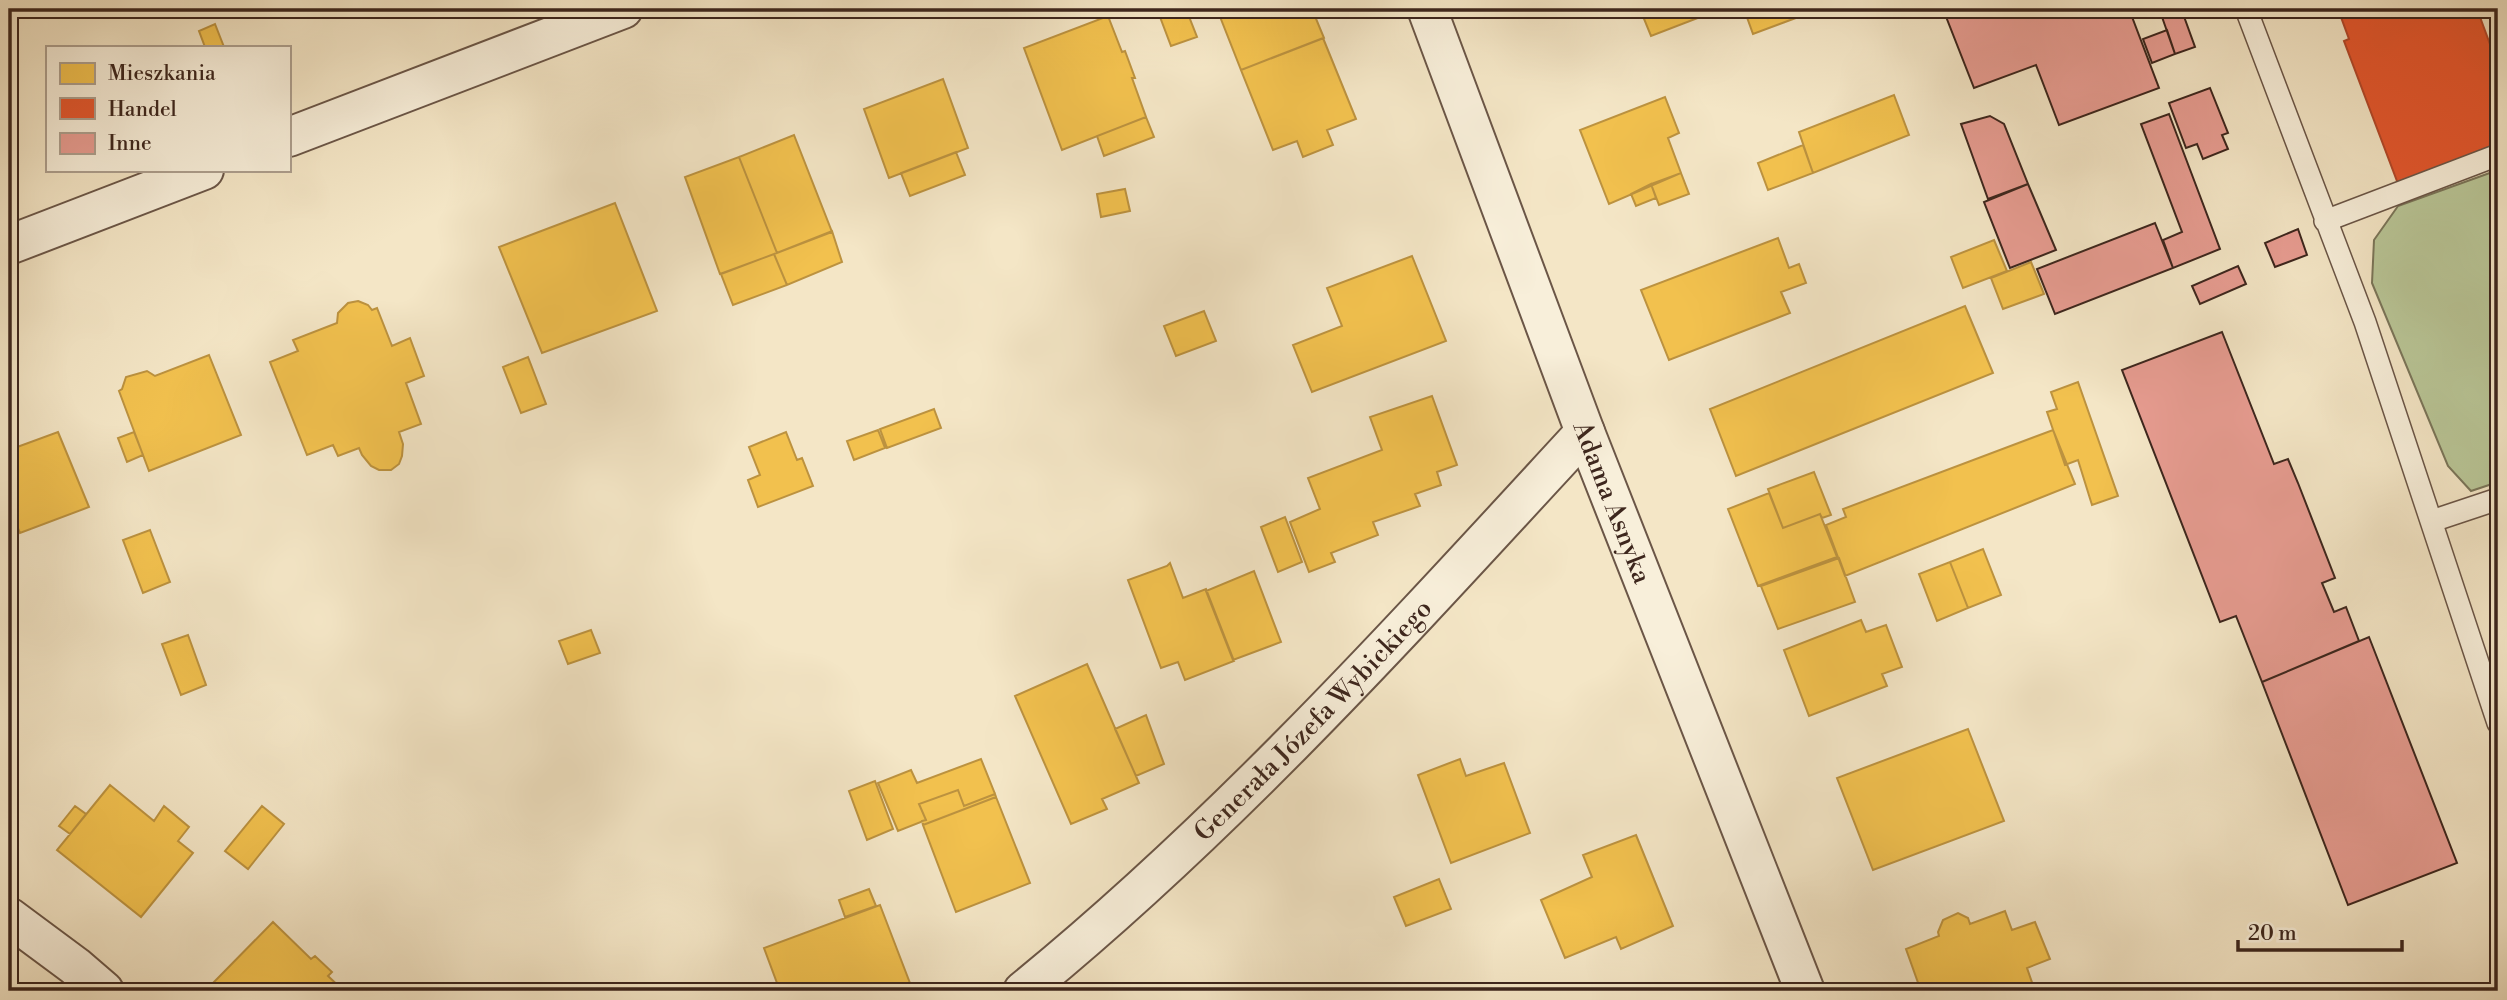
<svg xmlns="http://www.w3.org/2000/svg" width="2507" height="1000" font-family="'Libre Bodoni',serif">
	<rect width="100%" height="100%" fill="#f4e6c6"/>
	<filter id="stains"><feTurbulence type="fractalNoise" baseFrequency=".00286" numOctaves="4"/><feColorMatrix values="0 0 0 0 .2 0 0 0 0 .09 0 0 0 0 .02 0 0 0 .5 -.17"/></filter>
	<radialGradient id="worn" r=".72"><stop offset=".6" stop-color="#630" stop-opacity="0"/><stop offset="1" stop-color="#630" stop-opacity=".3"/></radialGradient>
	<!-- green -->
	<path fill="#b9c697" stroke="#7b765a" stroke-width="2" d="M2498,170v312l-27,9 -23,-25 -76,-183 2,-43 24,-34z"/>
	<!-- homes -->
	<path fill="#f2c14e" stroke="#bc923f" stroke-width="2" d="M1157,9h29l11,28 -26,9z
		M1217,9h95l12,29 -83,32z
		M1640,9h81l-70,27z
		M1744,9h76l-67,25z
		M1108,16l14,36 3,-1 10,27h-3l14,39 -84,33 -38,-102z
		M215,24l9,23h-19l-6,-16z
		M1323,38l33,81 -29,11 6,15 -30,12 -6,-16 -24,9 -32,-80z
		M943,79l25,69 -79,30 -25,-69z
		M1894,95l15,40 -96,38 -14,-41z
		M1665,97l14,36 -11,5 13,35 -72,31 -29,-74z
		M1146,117l8,20 -50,19 -7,-20z
		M794,135l38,97 -55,21 -38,-96z
		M1803,145l10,28 -45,17 -10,-27z
		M956,152l9,23 -55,21 -9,-23z
		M739,157l38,96 -57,21 -35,-97z
		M1681,173l8,21 -30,11 -8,-21z
		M1651,184l5,14 -20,8 -5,-12z
		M1125,189l5,22 -29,6 -4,-23z
		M615,203l42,108 -115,42 -43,-106z
		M832,231l10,31 -55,23 -13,-31z
		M1778,238l11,30 10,-4 7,19 -25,9 9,21 -121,47 -28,-70z
		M1994,240l13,31 -44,17 -12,-31z
		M774,254l13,31 -54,20 -12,-31z
		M1412,256l34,85 -134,51 -19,-47 49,-19 -15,-38z
		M2031,262l13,32 -41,15 -12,-31z
		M358,301l10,4 4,5 5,-2 15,38 18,-8 14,38 -18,7 15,41 -22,8 4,12 -1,12 -3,8 -8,6h-12l-8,-4 -9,-11 -3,-7 -21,8 -5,-11 -26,10 -37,-93 28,-11 -5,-11 44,-17 1,-10 10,-10z
		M1965,306l28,67 -257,103 -26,-67z
		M1204,311l12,30 -40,15 -12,-30z
		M209,355l32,80 -92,36 -30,-80 3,-2 4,-12 21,-6 8,5z
		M528,357l18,47 -25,9 -18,-46z
		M2078,382l40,114 -26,9 -14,-45 -13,5 -18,-53 10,-3 -6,-17z
		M1432,396l25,69 -20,7 4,13 -26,9 5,12 -47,16 5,13 -47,18 4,9 -26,10 -19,-50 30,-13 -12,-31 74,-28 -12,-33z
		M934,409l7,19 -54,20 -7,-19z
		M878,430l7,18 -31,12 -7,-19z
		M2053,430l22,54 -230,92 -19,-51 20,-8 -3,-8z
		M58,432l31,75 -69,26 -9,-21 -2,1v-63z
		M134,432l9,23 -16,7 -9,-24z
		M786,432l11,28 5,-2 11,28 -55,21 -10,-27 12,-5 -11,-28z
		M1814,472l17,43 -9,3 -2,-4 -37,14 -15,-39z
		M1769,493l14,35 37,-14 17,43 -79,29 -30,-77z
		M1285,517l17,45 -24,10 -17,-45z
		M150,530l20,52 -27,11 -20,-53z
		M1983,549l18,46 -33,13 -18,-46z
		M1839,558l16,44 -77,27 -17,-43z
		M1950,562l18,46 -31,13 -18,-47z
		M1170,563l13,35 23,-9 28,72 -49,19 -7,-18 -17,6 -33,-88 39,-14z
		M1254,571l27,71 -48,18 -27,-69z
		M1861,620l5,12 20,-7 16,42 -20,7 5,12 -78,30 -25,-66z
		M591,630l9,23 -32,11 -9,-23z
		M188,635l18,50 -25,10 -19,-51z
		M1087,664l52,119 -37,16 5,10 -36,15 -56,-128z
		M1146,715l18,49 -28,12 -21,-47z
		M1968,729l36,92 -131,49 -36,-92z
		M981,759l14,35 -31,12 -6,-16 -39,14 7,16 -28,11 -20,-48 33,-13 6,13z
		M1460,759l6,17 38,-13 26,70 -79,30 -33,-88z
		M875,781l18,48 -26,11 -18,-49z
		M110,785l44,36 10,-15 25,21 -11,14 15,12 -52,64 -84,-67z
		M958,790l6,16 31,-12 1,3 -73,28 -1,-4 4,-1 -7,-16z
		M996,797l34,86 -74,29 -33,-87z
		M75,806l11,8 -16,20 -11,-8z
		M262,806l22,18 -36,45 -23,-18z
		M1636,835l37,91 -52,23 -5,-12 -51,21 -24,-58 51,-23 -9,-22z
		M1439,879l12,30 -45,17 -12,-29z
		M869,889l7,17 -31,11 -6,-17z
		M880,905l33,86h-133l-16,-43z
		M2005,911l7,19 23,-8 15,37 -23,9 8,23h-114l-15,-42 33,-13 -1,-4 5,-12 15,-7 10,5 2,6z
		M273,922l38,37 4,-3 17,16 -4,4 16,15h-120l-10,-9z
		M1194,984l6,7h-15z
		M1625,984l3,7 -5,-4 -15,4z"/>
	<!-- shops -->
	<path fill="#e4572e" stroke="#b24829" stroke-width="2" d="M55,9h35l-33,7z
		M2338,9h139l21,57v85l-98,38 -56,-148 5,-2z"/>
	<!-- building -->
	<path fill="#e79c91" stroke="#3d261d" stroke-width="2" d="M1943,9h186l30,79 -100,37 -23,-60 -62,23z
		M2182,11l13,36 -20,7 -13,-37z
		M2167,30l8,24 -23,9 -9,-24z
		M2210,88l18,45 -6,2 6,14 -25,10 -6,-15 -11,4 -17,-45z
		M2169,114l51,135 -47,19 -10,-28 19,-8 -41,-108z
		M1990,116l14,8 24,60 -40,15 -27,-75z
		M2028,184l28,66 -46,18 -26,-66z
		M2155,223l18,45 -118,46 -18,-45z
		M2298,229l9,26 -32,12 -10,-24z
		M2238,266l8,18 -46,20 -8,-18z
		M2222,332l52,132 14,-5 10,24 37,95 -13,5 12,29 12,-5 13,34 -97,41 -26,-66 -16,6 -98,-252z
		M2369,637l88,226 -109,42 -86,-223z"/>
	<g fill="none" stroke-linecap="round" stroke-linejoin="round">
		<!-- service casing -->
		<g stroke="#6b5647" stroke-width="24">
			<path id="service" d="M2246,9l119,313 133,401
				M2325,221l173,-66
				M2432,521l66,-22"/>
		</g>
		<!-- minor casing -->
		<g stroke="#6b5647" stroke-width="42">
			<g id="minor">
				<path id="s1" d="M1427,9l158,423 220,559"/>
				<path d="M9,917l66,49 29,25"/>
				<path id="s2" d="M1023,991c205,-167 383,-365 562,-559"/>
			</g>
		</g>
		<!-- tertiary casing -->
		<g stroke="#6b5647" stroke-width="42">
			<path id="tertiary" d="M289,137l334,-128
				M9,245l195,-75"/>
		</g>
		<!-- service -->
		<use href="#service" stroke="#f8efda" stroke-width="21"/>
		<!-- minor -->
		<use href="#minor" stroke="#f8efda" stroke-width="38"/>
		<!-- tertiary -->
		<use href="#tertiary" stroke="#f8efda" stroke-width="38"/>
	</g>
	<g text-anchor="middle" stroke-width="7" stroke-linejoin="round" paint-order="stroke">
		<!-- street labels -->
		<g font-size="26" fill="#3d261d" stroke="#f8efda">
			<text dy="9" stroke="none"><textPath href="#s1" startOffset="527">Adama Asnyka</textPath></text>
			<text dy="9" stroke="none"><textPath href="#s2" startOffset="397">Generała Józefa Wybickiego</textPath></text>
		</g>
	</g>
	<!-- margin -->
	<rect width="2507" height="1000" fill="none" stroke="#f4e6c6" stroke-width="35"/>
	<rect x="10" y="10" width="2486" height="979" fill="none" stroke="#3d261d" stroke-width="3.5"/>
	<rect x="18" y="18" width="2472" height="965" fill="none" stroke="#3d261d" stroke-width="2"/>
	<!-- legend -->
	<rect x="46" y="46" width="245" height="126" fill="#f8efda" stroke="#ad9f8e" stroke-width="2"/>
	<rect x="60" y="63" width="35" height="21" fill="#f2c14e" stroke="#ad9f8e" stroke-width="2"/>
	<text x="108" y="80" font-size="21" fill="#3d261d">Mieszkania</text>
	<rect x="60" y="98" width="35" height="21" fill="#e4572e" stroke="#ad9f8e" stroke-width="2"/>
	<text x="108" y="116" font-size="21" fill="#3d261d">Handel</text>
	<rect x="60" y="133" width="35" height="21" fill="#e79c91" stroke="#ad9f8e" stroke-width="2"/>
	<text x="108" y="150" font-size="21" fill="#3d261d">Inne</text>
	<!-- scale -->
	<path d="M2238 940v10h164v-10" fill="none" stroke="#3d261d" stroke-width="3.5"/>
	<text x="2248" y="940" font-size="21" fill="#3d261d" stroke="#f8efda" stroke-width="5" paint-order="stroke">20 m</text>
	<rect width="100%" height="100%" filter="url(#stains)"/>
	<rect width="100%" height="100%" fill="url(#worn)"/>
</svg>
